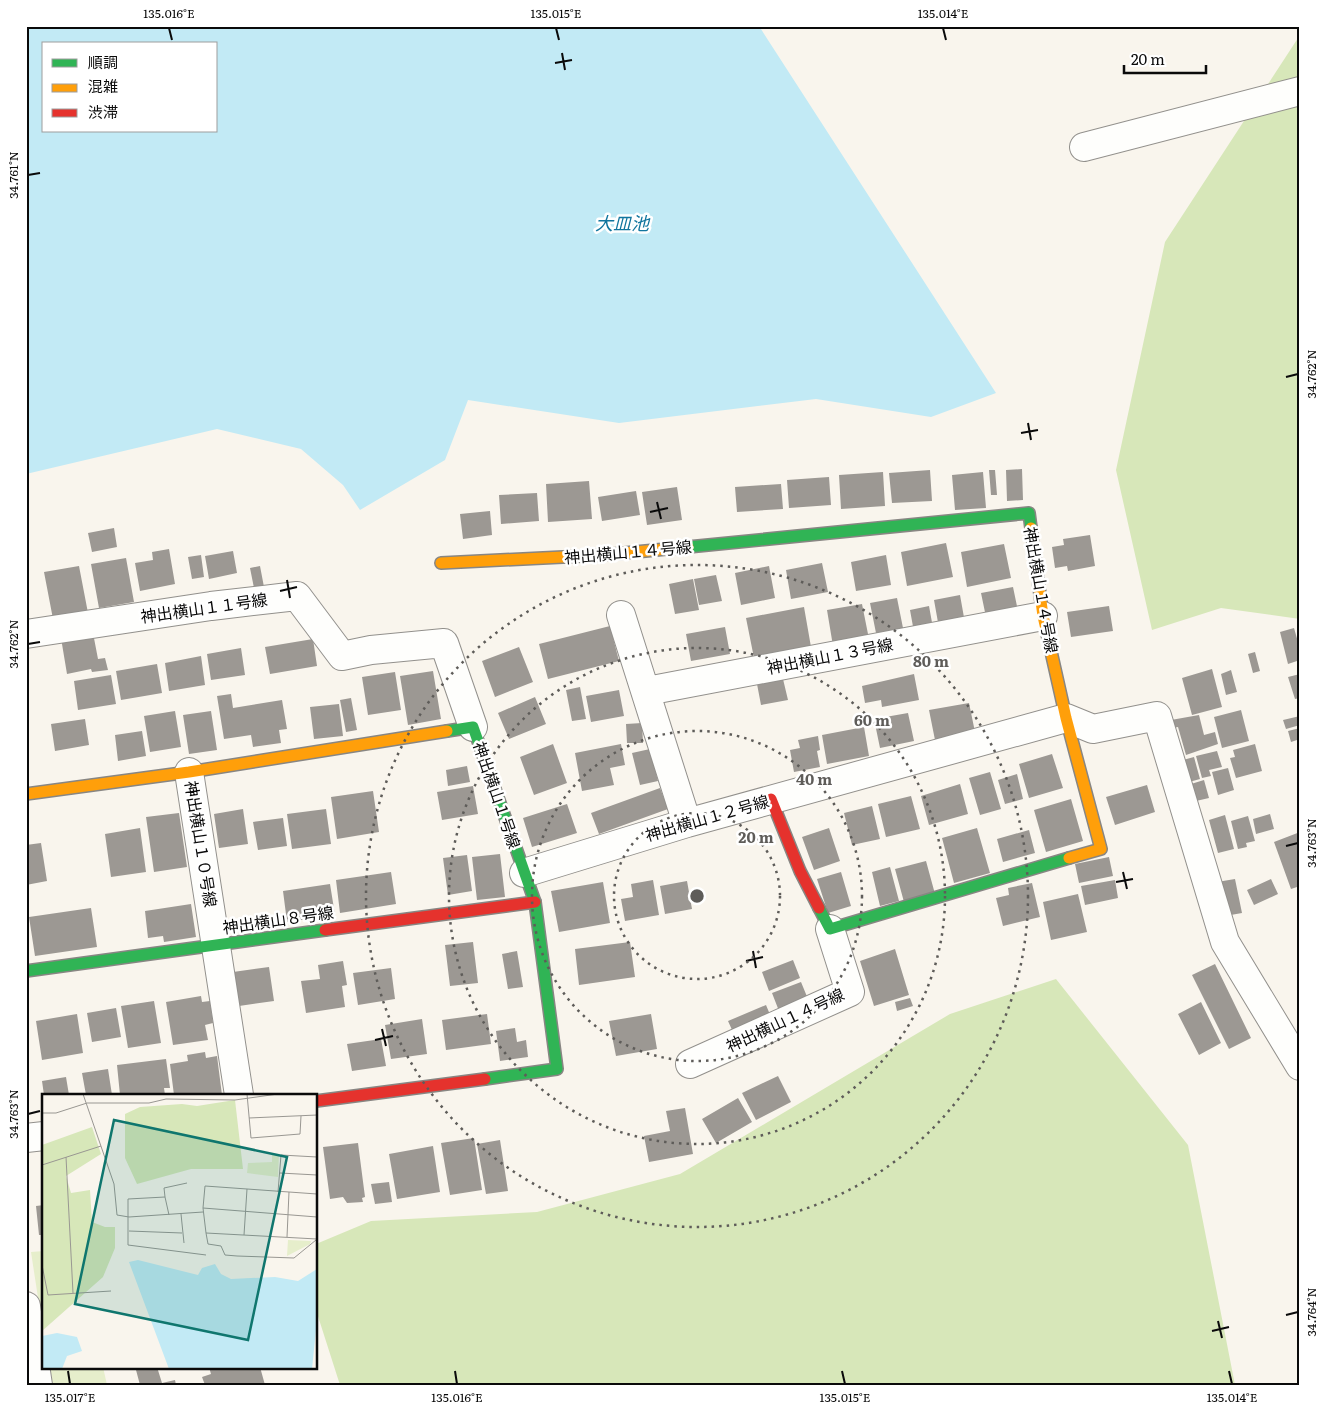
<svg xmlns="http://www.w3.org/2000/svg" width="1326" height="1411" font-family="Literata,'Noto Sans JP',serif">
	<rect width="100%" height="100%" fill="#f9f5ed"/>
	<!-- green -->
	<path fill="#e6eecb" d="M44,1251v86l-13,-85z
		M50,1367h53l4,18h-54z"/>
	<!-- forest -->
	<path fill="#d7e7b9" d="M1300,35v584l-79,-11 -69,22 -36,-160 49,-228z
		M1056,979l132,166 47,240h-895l-24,-75v-66l55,-23 166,-9 143,-38 270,-160z"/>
	<!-- water -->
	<path fill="#c2eaf5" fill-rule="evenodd" d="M26,26h733l237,367 -65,24 -115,-18 -197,24 -151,-23 -23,60 -85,50 -17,-25 -42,-36 -84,-20 -191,45zM44,44h172v87h-172z"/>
	<!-- building -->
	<path fill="#9c9893" d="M1022,469l1,31 -16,1 -1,-31z
		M930,470l2,31 -40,2 -3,-30z
		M989,470h6l2,25h-6z
		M883,472l2,34 -44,3 -2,-34z
		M983,472l3,36 -31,2 -3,-35z
		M829,477l2,28 -42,3 -2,-28z
		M589,481l3,38 -44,3 -2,-38z
		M781,484l2,25 -46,3 -2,-25z
		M677,487l5,33 -35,5 -5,-33z
		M636,491l4,24 -38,6 -4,-24z
		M537,493l2,28 -38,3 -2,-29z
		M490,511l2,24 -29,4 -3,-25z
		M114,528l3,19 -25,5 -4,-19z
		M1090,535l5,31 -27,5 -1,-5 -12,2 -3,-21 12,-2 -1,-6z
		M946,543l7,34 -46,9 -6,-34z
		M1004,544l7,34 -44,9 -6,-35z
		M169,549l6,35 -35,7 -5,-28 18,-3 -1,-8z
		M233,551l4,22 -28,6 -4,-23z
		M201,555l3,22 -12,2 -4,-22z
		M886,555l5,30 -35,6 -5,-29z
		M126,558l8,44 -35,6 -8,-44z
		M822,563l6,29 -37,7 -5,-29z
		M79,566l9,47 -35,6 -9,-47z
		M260,566l4,21 -10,1 -4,-20z
		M769,566l6,32 -34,7 -6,-32z
		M716,575l6,26 -23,4 -5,-26z
		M693,579l6,31 -24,4 -6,-30z
		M1013,587l5,24 -32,6 -5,-24z
		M960,595l5,28 -26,5 -5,-28z
		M897,598l6,30 -27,5 -6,-30z
		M862,604l7,35 -36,7 -6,-36z
		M929,606l4,22 -19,4 -4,-22z
		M1109,606l4,25 -42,6 -4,-25z
		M804,607l7,40 -57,11 -8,-40z
		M610,626l9,35 -71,18 -9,-35z
		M725,627l5,27 -39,7 -5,-27z
		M1294,628l6,21v11l-12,4 -8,-32z
		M93,633l5,26 7,-1 3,12 -16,2 -1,-3 -24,5 -6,-36z
		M313,639l4,27 -47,8 -5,-27z
		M519,647l14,35 -38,15 -13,-36z
		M241,648l4,27 -34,5 -4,-26z
		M1255,652l5,19 -7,2 -5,-19z
		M201,656l4,29 -36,6 -4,-28z
		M157,664l5,29 -41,7 -5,-29z
		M1212,669l10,38 -30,8 -10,-37z
		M1231,670l6,22 -11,3 -5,-21z
		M433,671l8,48 -33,6 -8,-49z
		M395,672l6,38 -33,5 -6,-38z
		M914,674l5,26 -37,7 -1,-7 -16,3 -3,-17z
		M1300,674v24l-5,1 -7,-22z
		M111,675l5,29 -38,6 -4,-29z
		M783,679l5,21 -27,5 -4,-21z
		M580,687l6,32 -14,2 -6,-31z
		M619,690l5,26 -33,6 -5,-26z
		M231,694l2,14 49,-8 5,29 -8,1 2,13 -28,4 -2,-12 -27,4 -7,-43z
		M535,697l11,27 -37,15 -11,-26z
		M351,698l6,32 -11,2 -6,-32z
		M969,703l6,29 -40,8 -6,-30z
		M339,704l4,32 -29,3 -4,-32z
		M1241,710l8,31 -27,7 -8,-31z
		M175,711l6,36 -31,5 -6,-36z
		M211,711l6,39 -28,4 -6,-39z
		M908,713l6,28 -34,7 -6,-29z
		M1199,715l5,20 11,-3 3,12 -32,11 -8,-28 -5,1 -2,-8z
		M1300,716v9l-14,4 -3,-9z
		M85,719l4,26 -34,6 -4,-27z
		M642,723l1,20h-16l-1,-19z
		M864,727l5,29 -42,8 -5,-29z
		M1300,728v11l-9,3 -3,-11z
		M142,731l4,25 -28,5 -3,-26z
		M818,736l2,14 -3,1 3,16 -26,5 -4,-22 10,-2 -2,-8z
		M553,744l14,39 -33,12 -14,-38z
		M621,744l4,21 -15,3 4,17 -32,6 -7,-38z
		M1255,744l7,27 -26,7 -6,-20 5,-1 -2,-7z
		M650,749l8,32 -18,4 -8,-32z
		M1217,751l5,16 -13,3 2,6 -9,2 -6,-22z
		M1052,754l11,34 -34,10 -10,-34z
		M1194,757l6,22 -11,3 -6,-22z
		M467,766l3,16 -22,4 -2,-16z
		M1228,768l6,22 -16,5 -6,-23z
		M990,772l11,37 -21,6 -11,-37z
		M1017,774l6,25 -18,5 -7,-24z
		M1204,780l5,18 -13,3 -5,-17z
		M960,784l8,30 -39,11 -8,-29z
		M1147,785l8,27 -40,13 -9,-28z
		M473,786l5,28 -36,6 -5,-28z
		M660,788l8,21 -69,25 -8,-21z
		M373,791l6,41 -42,7 -6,-42z
		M911,796l9,33 -34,8 -8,-33z
		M1071,799l12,42 -37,11 -12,-42z
		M567,804l10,29 -45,14 -9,-29z
		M872,806l8,33 -28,6 -8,-32z
		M243,809l5,35 -29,4 -5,-34z
		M326,809l5,35 -39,5 -5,-35z
		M179,813l8,54 -33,5 -8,-55z
		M1270,814l4,15 -18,5 -3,-15z
		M1225,815l9,34 -16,4 -9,-33z
		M1248,816l7,25 -9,2 1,4 -9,2 -7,-28z
		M283,818l4,28 -29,4 -5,-28z
		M140,828l6,44 -35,5 -6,-43z
		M829,828l11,33 -26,9 -12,-33z
		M977,828l13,45 -36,10 -12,-45z
		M1029,830l6,23 -32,9 -6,-23z
		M1300,832v54l-9,3 -17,-47z
		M41,843l6,38 -21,4v-40z
		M500,854l5,43 -28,3 -5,-43z
		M467,855l5,36 -24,4 -5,-37z
		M1109,857l4,19 -34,7 -4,-19z
		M926,861l9,33 -31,8 -9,-33z
		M890,867l9,34 -19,5 -8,-34z
		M391,872l5,32 -56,9 -4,-33z
		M841,872l10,34 -23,7 -11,-34z
		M1235,879l7,34 -17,3 -8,-34z
		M1271,879l7,15 -24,11 -7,-15z
		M653,880l6,35 -34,6 -4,-22 12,-2 -2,-13z
		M1115,880l3,18 -33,7 -4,-19z
		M687,881l5,28 -27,5 -5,-28z
		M603,882l7,41 -51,9 -8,-41z
		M1032,883l8,34 -37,9 -7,-28 13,-3 -1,-7z
		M330,884l5,31 -48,7 -4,-31z
		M1078,894l9,38 -36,8 -8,-38z
		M191,904l5,33 -32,5 -1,-6 -15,2 -3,-27z
		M91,908l6,39 -62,9 -6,-39z
		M473,942l5,41 -28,3 -5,-41z
		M630,942l5,35 -56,8 -4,-36z
		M895,949l14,46 -35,11 -14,-45z
		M517,951l6,36 -15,2 -6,-35z
		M793,960l7,18 -31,13 -7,-19z
		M343,961l4,24 -5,1 3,21 -39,6 -5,-32 19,-2 -2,-14z
		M1215,964l36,74 -22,11 -37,-74z
		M269,967l5,34 -35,5 -6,-34z
		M391,968l4,31 -37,6 -5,-32z
		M801,982l7,17 -29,12 -7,-18z
		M201,996l1,6 8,-1 3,22 -8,2 3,15 -35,5 -7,-43z
		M910,998l3,8 -16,5 -2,-9z
		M154,1001l7,42 -33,5 -7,-42z
		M1201,1002l20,41 -22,12 -21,-41z
		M766,1005l5,12 -38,15 -5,-11z
		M116,1008l5,29 -29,5 -5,-29z
		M77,1014l6,39 -41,7 -6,-39z
		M487,1014l4,30 -45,6 -4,-30z
		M651,1014l6,35 -41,7 -7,-35z
		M422,1019l5,35 -36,5 -6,-34z
		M515,1028l2,14 9,-2 2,17 -28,4 -4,-30z
		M381,1039l5,27 -34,5 -5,-27z
		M205,1052l1,6 11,-2 5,39h-48l-4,-31 18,-3 -1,-6z
		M166,1059l4,29h-6l1,7h-45l-3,-30z
		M108,1069l4,26h-26l-4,-22z
		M778,1076l13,26 -35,18 -14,-27z
		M66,1077l3,18h-25l-2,-14z
		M738,1098l14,24 -36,21 -14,-24z
		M685,1108l8,46 -44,8 -5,-26 26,-5 -4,-20z
		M474,1138l8,52 -32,5 -9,-52z
		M500,1140l8,51 -22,3 -9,-50z
		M358,1143l7,54 -3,1 1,4 -16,1 -4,-6 -13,2 -7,-52z
		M433,1146l7,46 -43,7 -8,-45z
		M389,1182l3,20 -17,2 -4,-20z
		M44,1205v30h-5l-3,-29z
		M144,1367h13l5,16 13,-3 1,5h-36l-4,-15z
		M209,1367h51l5,18h-60l-3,-8 9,-3z"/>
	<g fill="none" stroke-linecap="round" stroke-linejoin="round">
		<!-- street casing -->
		<g stroke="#92908c" stroke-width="30">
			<path id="street" d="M1084,147l216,-56
				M621,615l66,208
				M26,634l185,-28 86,-10 45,60 29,-6 73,-7 29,84
				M647,691l396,-75
				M189,772l50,323
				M524,873l163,-50 379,-105 27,11 64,-13 68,226 75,124
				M690,1064l160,-72 -20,-63
				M26,1138l18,-2
				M26,1306l12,79"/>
		</g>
		<!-- fast casing -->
		<g stroke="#888683" stroke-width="14">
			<path id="fast" d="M688,547l341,-34 2,15
				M447,731l26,-4 62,175 22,167 -72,10
				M819,908l11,21 239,-71
				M26,971l299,-41"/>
		</g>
		<!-- slow casing -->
		<g stroke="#888683" stroke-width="14">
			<path id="slow" d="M1031,528l12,88 23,102 35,131 -32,9
				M441,563l162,-8 85,-8
				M26,794l163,-22 258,-41"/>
		</g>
		<!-- jam casing -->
		<g stroke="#888683" stroke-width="14">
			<path id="jam" d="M771,799l29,72 19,37
				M325,930l210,-28
				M316,1101l169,-22"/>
		</g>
		<!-- street -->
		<use href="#street" stroke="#fefefc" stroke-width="28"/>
		<!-- fast -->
		<use href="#fast" stroke="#30b455" stroke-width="11"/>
		<!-- slow -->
		<use href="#slow" stroke="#ff9f0a" stroke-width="11"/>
		<!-- jam -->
		<use href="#jam" stroke="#e5322d" stroke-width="11"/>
	</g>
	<!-- ticks -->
	<path fill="none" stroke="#0a0a0a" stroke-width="2" d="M169,28l3,12M556,28l3,12M943,28l3,12M562,53l3,17M555,63l17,-3M28,175l12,-2M1286,377l12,-3M1028,423l3,17M1021,433l17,-3M657,502l4,17M650,512l18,-4M287,580l3,18M280,591l17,-4M28,644l12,-2M1286,846l12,-3M1123,872l4,17M1116,882l17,-3M753,951l3,17M746,961l17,-4M382,1029l4,17M375,1040l18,-4M28,1114l12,-3M1286,1315l12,-3M1218,1321l4,17M1212,1331l17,-4M68,1371l2,13M455,1371l2,13M842,1371l3,13M1229,1371l3,13"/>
	<!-- distance rings -->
	<g fill="none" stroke="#5e5c59" stroke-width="2.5" stroke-dasharray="2.5 5">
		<circle cx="697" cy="896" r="83"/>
		<circle cx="697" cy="896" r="165"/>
		<circle cx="697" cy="896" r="248"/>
		<circle cx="697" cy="896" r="331"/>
	</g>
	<g text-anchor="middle" stroke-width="5" stroke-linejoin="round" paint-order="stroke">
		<!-- street labels -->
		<g font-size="16" fill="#0a0a0a" stroke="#fff">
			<text transform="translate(628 552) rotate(-5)" y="6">神出横山１４号線</text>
			<text transform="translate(1041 590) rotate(80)" y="6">神出横山１４号線</text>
			<text transform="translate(204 608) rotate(-8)" y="6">神出横山１１号線</text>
			<text transform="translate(830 656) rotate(-11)" y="6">神出横山１３号線</text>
			<text transform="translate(497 795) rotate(71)" y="6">神出横山１号線</text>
			<text transform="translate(707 818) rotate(-16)" y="6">神出横山１２号線</text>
			<text transform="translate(201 844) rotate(81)" y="6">神出横山１０号線</text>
			<text transform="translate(278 920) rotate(-8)" y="6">神出横山８号線</text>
			<text transform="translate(785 1020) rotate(-25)" y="6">神出横山１４号線</text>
		</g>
		<!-- water labels -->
		<g font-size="18" font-style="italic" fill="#11759e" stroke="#fff">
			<text x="622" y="230">大皿池</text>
		</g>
	</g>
	<!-- overview -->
	<g transform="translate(42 1094)">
		<rect width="275" height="275" fill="#f9f5ed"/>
		<path d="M230,60h7l-1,23 -31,-4 1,-10 24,-1zM246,146l23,1 -1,3 -23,12z" fill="#e6eecb"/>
		<path d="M193,6l8,69h-52l-54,15 -12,-26v-44l15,-7 42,-3 15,2zM50,33l9,27 -35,22 5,17 19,-3 2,32 13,5h10v21l-12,29 -61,54v-186z" fill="#d7e7b9"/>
		<path d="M96,166l60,15 4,-7 13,-4 6,10 10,5 44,-2 23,4 19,-12v51l-5,49h-143l-40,-107zM15,239l20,4 5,14 -15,5 -5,13h-20v-33z" fill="#c2eaf5"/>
		<path fill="none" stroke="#999792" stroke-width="1" d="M41,0l31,90 3,31 12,2 74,-5M205,0l4,44 49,-4 1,-18M0,19h14l31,-10h62l17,-4 69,1 43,-6M207,24l68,-3M24,63l7,136M0,71l59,-19M238,79l37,2M236,98l3,-37 36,2M275,100l-112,-8 -2,22 3,25 111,6M123,103l-1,-9 23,-5M161,114l114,9M139,120l3,29M127,121l-4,-18 -37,2v46l78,10M87,137l53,2M164,139l2,11 13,2 4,9 12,1 57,2 22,-18M202,141l3,-46M245,143l2,-45M0,171l6,30 63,-4"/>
		<path fill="#0f766e" fill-opacity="0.15" stroke="#0f766e" stroke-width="2.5" d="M72,26l173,37 -39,183 -173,-36z"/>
		<rect width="275" height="275" fill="none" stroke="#0a0a0a" stroke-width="2.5"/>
	</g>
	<circle cx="697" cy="896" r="8" fill="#5e5c59" stroke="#fff" stroke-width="2.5"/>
	<g font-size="15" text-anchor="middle" font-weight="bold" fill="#5e5c59" stroke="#fff" stroke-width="5" stroke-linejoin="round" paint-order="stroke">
		<text x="931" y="667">80 m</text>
		<text x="872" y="726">60 m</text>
		<text x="814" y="785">40 m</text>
		<text x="756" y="843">20 m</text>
	</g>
	<!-- border -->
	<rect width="1326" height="1411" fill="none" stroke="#ffffff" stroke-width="55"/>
	<!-- legend -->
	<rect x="42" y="42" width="175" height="90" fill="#ffffff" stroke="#9d9d9d"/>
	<rect x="52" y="59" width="25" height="8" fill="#30b455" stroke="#9d9d9d"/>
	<text x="88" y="68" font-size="15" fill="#0a0a0a">順調</text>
	<rect x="52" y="84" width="25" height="8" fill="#ff9f0a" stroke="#9d9d9d"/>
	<text x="88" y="92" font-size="15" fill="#0a0a0a">混雑</text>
	<rect x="52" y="109" width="25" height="8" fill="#e5322d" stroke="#9d9d9d"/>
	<text x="88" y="118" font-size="15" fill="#0a0a0a">渋滞</text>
	<!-- scale -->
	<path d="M1124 65v8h82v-8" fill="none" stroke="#0a0a0a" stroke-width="2.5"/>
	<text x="1131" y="65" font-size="15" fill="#0a0a0a" stroke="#ffffff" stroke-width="4" paint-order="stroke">20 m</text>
	<rect x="28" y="28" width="1270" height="1356" fill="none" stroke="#0a0a0a" stroke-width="2"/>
	<g font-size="12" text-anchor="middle" fill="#0a0a0a">
		<text x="169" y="18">135.016°E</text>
		<text x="556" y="18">135.015°E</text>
		<text x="943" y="18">135.014°E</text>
		<text transform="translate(14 175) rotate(-90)" y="4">34.761°N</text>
		<text transform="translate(1312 374) rotate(-90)" y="4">34.762°N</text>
		<text transform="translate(14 644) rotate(-90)" y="4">34.762°N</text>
		<text transform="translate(1312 843) rotate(-90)" y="4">34.763°N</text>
		<text transform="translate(14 1114) rotate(-90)" y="4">34.763°N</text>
		<text transform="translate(1312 1312) rotate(-90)" y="4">34.764°N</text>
		<text x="70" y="1402">135.017°E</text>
		<text x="457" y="1402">135.016°E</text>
		<text x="845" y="1402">135.015°E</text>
		<text x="1232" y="1402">135.014°E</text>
	</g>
</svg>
